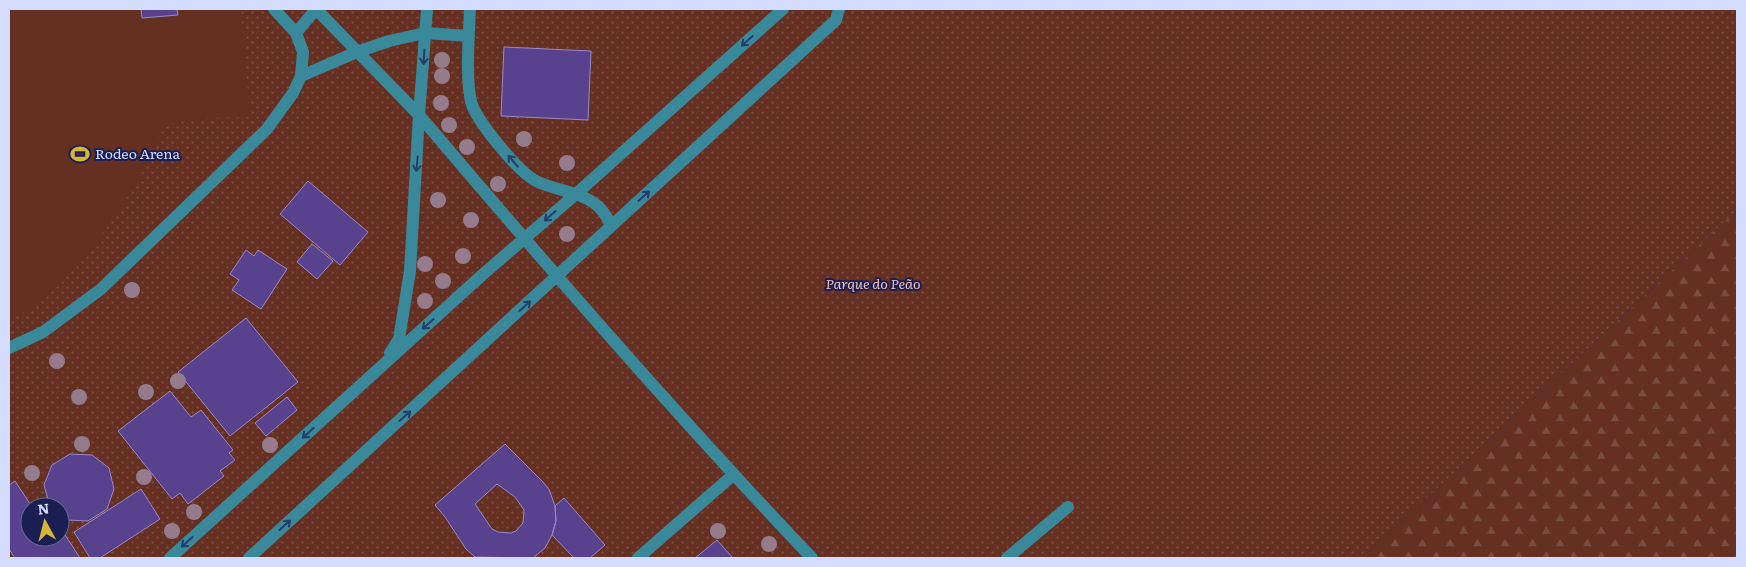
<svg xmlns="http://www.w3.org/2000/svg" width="1746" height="567" font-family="Literata,serif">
	<defs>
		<pattern id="forest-firs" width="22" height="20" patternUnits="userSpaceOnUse" patternTransform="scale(1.25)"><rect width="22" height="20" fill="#653022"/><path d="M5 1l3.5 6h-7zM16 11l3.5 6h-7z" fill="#7a4d43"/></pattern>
		<pattern id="park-dots" width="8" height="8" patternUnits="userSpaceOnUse" patternTransform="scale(1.25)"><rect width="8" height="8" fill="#653022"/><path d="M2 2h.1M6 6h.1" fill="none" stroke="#7a4d43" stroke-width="1.8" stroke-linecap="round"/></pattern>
	</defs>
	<rect width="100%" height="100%" fill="#23295f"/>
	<!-- forest -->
	<path fill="url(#forest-firs)" d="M1737,210v348h-375z"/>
	<!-- park -->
	<path fill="url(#park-dots)" fill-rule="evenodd" d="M9,9h1728v201l-375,348h-1353zM30,507h30v30h-30z"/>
	<!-- pitch -->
	<path fill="#653022" d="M9,9h232l9,108c-19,1 -63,0 -79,7 -14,5 -25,45 -34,59 -27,41 -55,84 -93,115 -10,9 -24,16 -35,23z"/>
	<!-- building -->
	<path fill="#58418d" stroke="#9b8acb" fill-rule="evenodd" d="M141,9h36l1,6 -36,3z
		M504,47l87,4 -3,69 -87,-4z
		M308,181l60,51 -28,33 -60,-51z
		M312,244l21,17 -16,18 -20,-17z
		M246,250l8,6 4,-6 29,19 -26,40 -29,-19 7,-10 -9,-6z
		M246,318l52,64 -68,54 -52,-64z
		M170,391l21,26 10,-7 32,40 -4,3 6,7 -15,11 4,5 -36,28 -8,-11 -8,6 -54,-68z
		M287,397l10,13 -31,26 -11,-13z
		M505,444l37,37 7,8 6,17 1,15 -4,14 -7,13 -12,10 -58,-1 -9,-8 -21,-32 -10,-12zM497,484l18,13 9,13 -1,13 -7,8 -5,2 -13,-1 -6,-3 -17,-25z
		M70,454l22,1 17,13 5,21 -7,20 -19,12 -21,-1 -7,-5v-8h-10l-6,-22 8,-20z
		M15,481l17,26h-2v30h30v-10l20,31h-65l-6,-9v-64z
		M141,489l19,30 -60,39h-10l-16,-26z
		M564,498l41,47 -15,13h-16l-22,-23 4,-14 -1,-15z
		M717,540l16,18h-38z"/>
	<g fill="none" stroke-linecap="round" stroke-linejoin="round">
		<!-- minor -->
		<path stroke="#39899b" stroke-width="12" d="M316,9l103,106 -9,156 -11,68 -9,14
			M427,9l-8,106c128,151 257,300 393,443
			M470,9c-1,25 -5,73 2,96 7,18 46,67 64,76 12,6 27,9 40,13l207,-185
			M296,33l20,-24
			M301,76l56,-24 32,-11 36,-8 44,3
			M9,348l34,-16 58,-43 166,-160 26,-36 8,-17 2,-24 -7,-19 -22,-24
			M170,558l311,-282 95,-82c18,7 27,13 35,32
			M249,558l587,-538 3,-11
			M638,558l95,-83
			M1007,558l61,-51"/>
	</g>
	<!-- trees -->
	<g fill="#957c8d">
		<circle cx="442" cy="60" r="8"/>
		<circle cx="442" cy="76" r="8"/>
		<circle cx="441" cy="103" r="8"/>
		<circle cx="449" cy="125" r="8"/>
		<circle cx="524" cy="139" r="8"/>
		<circle cx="467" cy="147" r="8"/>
		<circle cx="567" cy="163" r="8"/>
		<circle cx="498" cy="184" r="8"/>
		<circle cx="438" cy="200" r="8"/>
		<circle cx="471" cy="220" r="8"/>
		<circle cx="567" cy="234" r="8"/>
		<circle cx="463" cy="256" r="8"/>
		<circle cx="425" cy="264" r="8"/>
		<circle cx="443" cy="281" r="8"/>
		<circle cx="132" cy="290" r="8"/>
		<circle cx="425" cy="301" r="8"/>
		<circle cx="57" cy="361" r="8"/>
		<circle cx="178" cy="381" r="8"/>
		<circle cx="146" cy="392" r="8"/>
		<circle cx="79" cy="397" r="8"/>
		<circle cx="82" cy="444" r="8"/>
		<circle cx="270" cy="445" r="8"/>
		<circle cx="32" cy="473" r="8"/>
		<circle cx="144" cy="477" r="8"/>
		<circle cx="194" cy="512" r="8"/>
		<circle cx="172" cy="531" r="8"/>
		<circle cx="718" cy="531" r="8"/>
		<circle cx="769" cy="544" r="8"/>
	</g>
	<!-- one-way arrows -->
	<defs><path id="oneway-shaft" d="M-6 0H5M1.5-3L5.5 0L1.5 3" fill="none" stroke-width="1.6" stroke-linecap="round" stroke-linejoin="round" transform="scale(1.25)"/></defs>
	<g stroke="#243e69">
		<use href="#oneway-shaft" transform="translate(747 41) rotate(138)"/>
		<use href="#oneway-shaft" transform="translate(424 57) rotate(93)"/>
		<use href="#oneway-shaft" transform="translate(513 161) rotate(-130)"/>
		<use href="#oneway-shaft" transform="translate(417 164) rotate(95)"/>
		<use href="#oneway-shaft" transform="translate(644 196) rotate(-42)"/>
		<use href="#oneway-shaft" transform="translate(550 216) rotate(139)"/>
		<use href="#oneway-shaft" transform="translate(525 306) rotate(-42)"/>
		<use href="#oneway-shaft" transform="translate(428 324) rotate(138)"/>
		<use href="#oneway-shaft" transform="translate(405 416) rotate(-42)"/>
		<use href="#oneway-shaft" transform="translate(308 433) rotate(138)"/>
		<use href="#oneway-shaft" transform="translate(285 525) rotate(-42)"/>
		<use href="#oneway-shaft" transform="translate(187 542) rotate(138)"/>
	</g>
	<!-- icons -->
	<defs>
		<g id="stadium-bare" transform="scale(1.5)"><path d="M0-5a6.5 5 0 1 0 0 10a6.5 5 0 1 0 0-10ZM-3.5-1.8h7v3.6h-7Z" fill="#d4b635" stroke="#1b1e53" stroke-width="2.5" paint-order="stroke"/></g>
	</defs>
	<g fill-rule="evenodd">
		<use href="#stadium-bare" x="80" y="154"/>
	</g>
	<g text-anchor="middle" stroke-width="4" stroke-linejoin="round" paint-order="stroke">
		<!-- poi labels -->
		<g font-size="14" fill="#d4dcfe" stroke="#1b1e53" text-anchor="start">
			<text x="95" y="159">Rodeo Arena</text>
		</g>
		<!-- park labels -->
		<g font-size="14" font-style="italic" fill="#f2c0b3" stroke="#1b1e53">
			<text x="873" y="289">Parque do Peão</text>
		</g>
	</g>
	<!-- border -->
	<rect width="1746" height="567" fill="none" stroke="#d4dcfe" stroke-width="20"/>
	<!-- north arrow -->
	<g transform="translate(45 522) rotate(353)"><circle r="24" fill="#1b1e53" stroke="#656a97"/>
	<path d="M0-4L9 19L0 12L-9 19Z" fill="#d4b635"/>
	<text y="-8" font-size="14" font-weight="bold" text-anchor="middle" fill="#d4dcfe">N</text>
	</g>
</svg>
